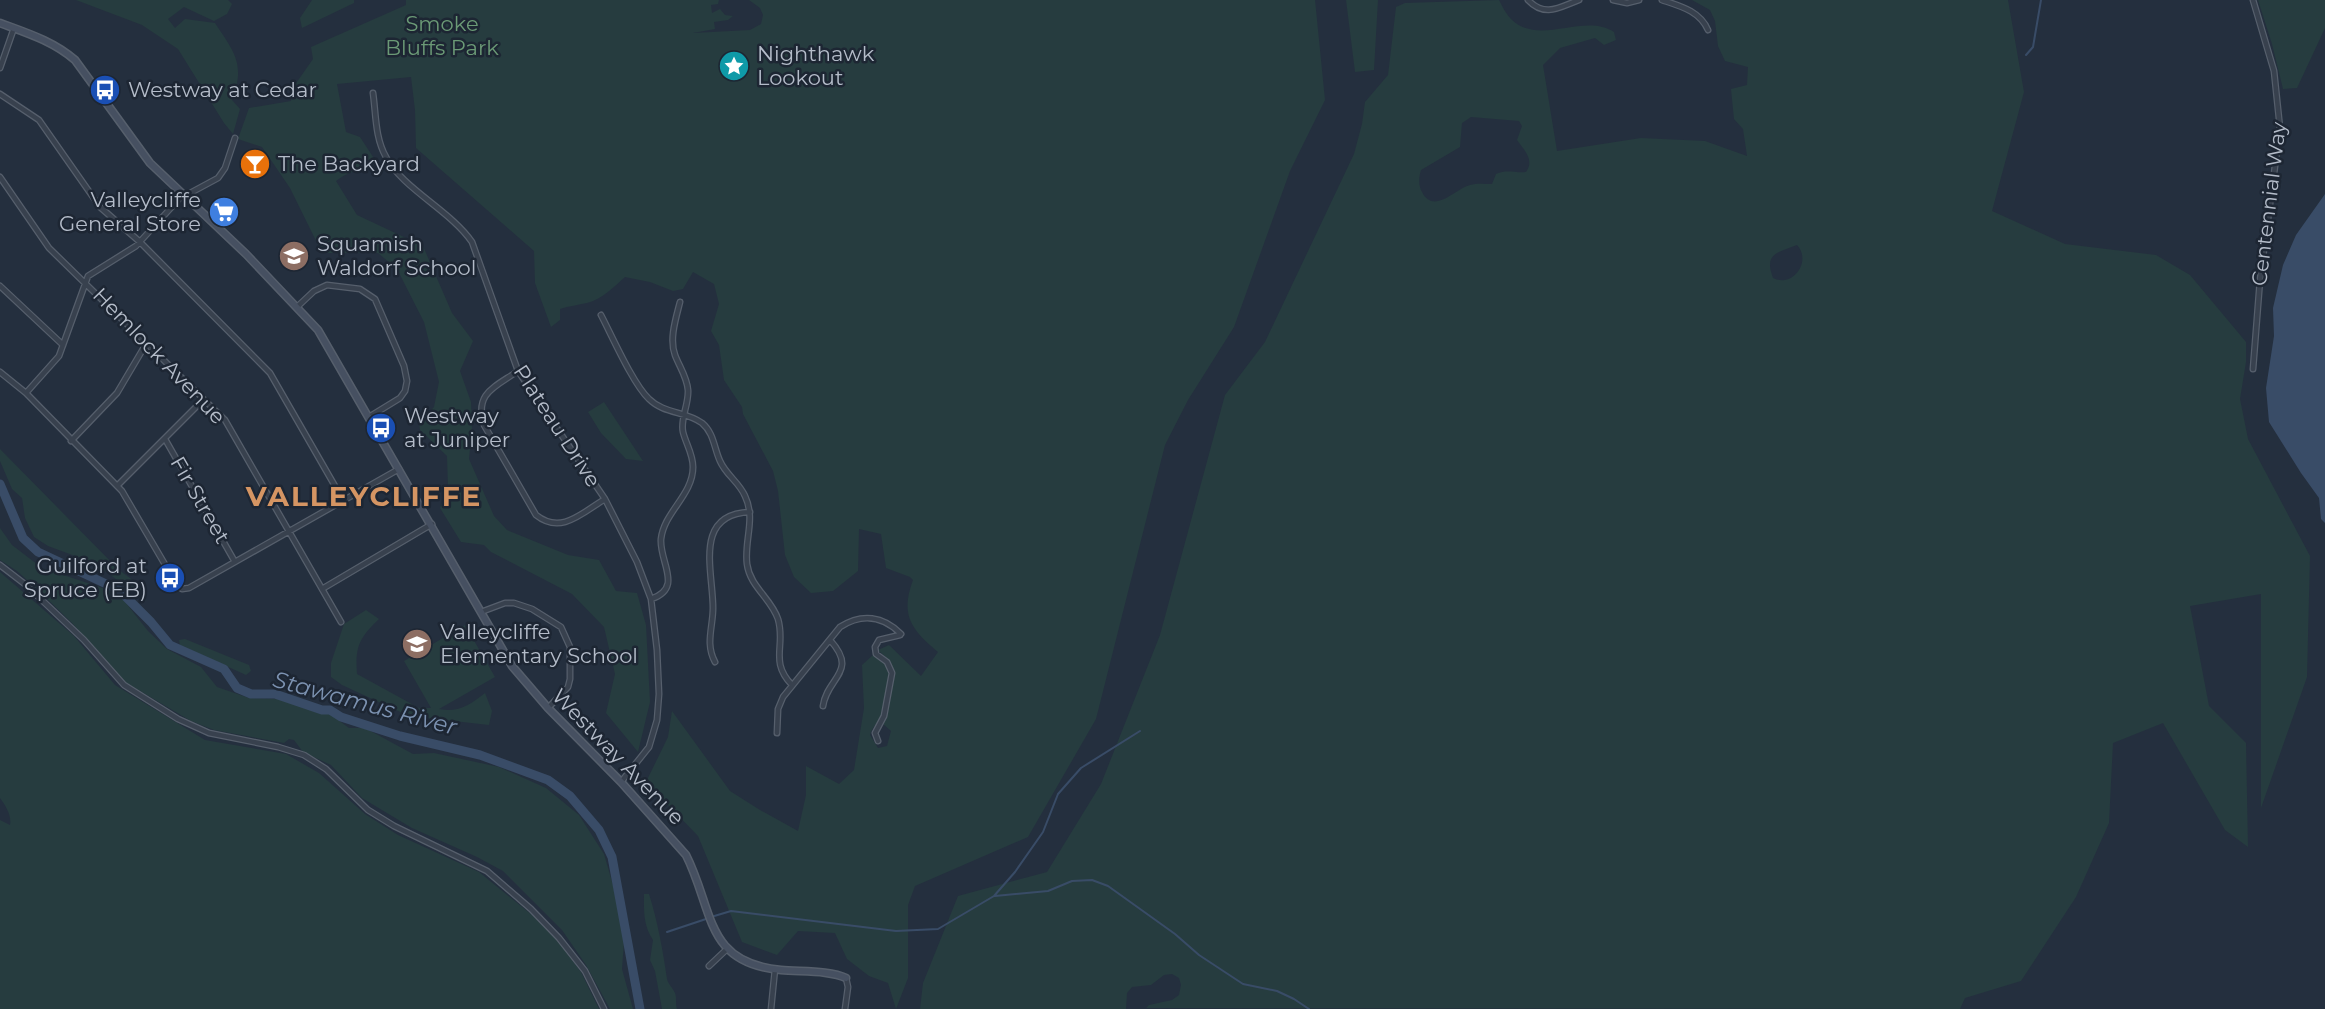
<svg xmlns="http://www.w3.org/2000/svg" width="2325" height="1009" font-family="Montserrat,sans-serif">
	<rect width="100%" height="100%" fill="#242f3e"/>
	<!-- green -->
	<path fill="#263c3f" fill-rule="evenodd" d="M76,0h152l4,4 -5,10 -13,7 -30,-14 -16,12 7,9 10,-9 30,4c19,29 31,41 17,77l8,9 -7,25 -9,-11 -46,-74 -36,-24z
		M312,0h42v3l-52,25 -2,-10z
		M406,0h313l-1,4 -7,1 1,8 8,-4 5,6 8,1 -5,4 -14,2 1,7 -22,4 57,-3 11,-6 2,-9 -3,-7 -11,-8h566l10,100 -35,71 -56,156 -46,73 -23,45 -69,274 -68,118 -113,49 -7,19v73l-12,31 -8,-26 -19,-7 -22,-17 -12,-26 -37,-2 -21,24 -35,-13 -44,-106 -52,-54 22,-45 4,-26 58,80 30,19 38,21 8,-36v-29l33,18 15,-14 10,-62 -2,-43 11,-10c6,4 14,8 17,15 2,6 -6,39 -8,46 -3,7 -10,10 -12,19l8,13 9,-2 4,-15 -9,-8 13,-50 -5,-12 -12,-11 11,-5 32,31 17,-24c-27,-23 -38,-37 -25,-72l-3,-3 -24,-9 -5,-34 -22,-5 -1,42 -25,20 -22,2 -17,-16 -9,-22 -7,-64 -5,-20 -30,-57 -1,-7 -18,-27 -5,-35 -8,-14 8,-27 -5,-20 -21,-12 -10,17 -10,2 -23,-9 -25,-5c-11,10 -23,22 -38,26 -9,2 -18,3 -27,6v11l-9,7 -16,-44 -1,-32 -118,-103 -1,-38 -4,-33 -74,7 9,48 14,5 17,26c-15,7 -29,8 -41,18l21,34 66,31 29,67 21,28 -13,30 11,31 1,25 -3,32 25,57 13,14 61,25 31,5 17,31 21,2 9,32 4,77 -12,50 -32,-39 9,-39 -11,-47 -32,-33 -81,-42 -7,-7 -23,-3 -21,-34 8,-22 -1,-30 -27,-26 -1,-7 15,-16 5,-25 -15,-60 -27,-53 -19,-16h-56l-32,-65 -28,-41 -24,-8 11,-31 42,-7 1,-12 21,-30 -2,-12 86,-38 9,-4z
		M1346,0h32l-4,70 -19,2z
		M1499,0c3,6 7,14 12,19 28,28 73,-7 103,13l2,8 -12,5 -9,-7 -35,10 -17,17 14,86 84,-13 64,3 42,15 -4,-27 -9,-10 -3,-30 16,-4 1,-18 -23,-6 -7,-15 -3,-25 -5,-11 -18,-10h316l16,92 -32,119 73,33 91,11 34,20 56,67v20l-6,37 8,40 62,117 -3,121 -46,131v-214l-71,12 19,100 37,37 2,104 -23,-17 -62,-107 -50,20 -4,80 -33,74 -55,84 -56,17 -5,11 -814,-1 3,-3 23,-5 7,-5 2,-10 -2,-7 -7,-4 -8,1 -13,10 -19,2 -5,6 -1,16h-206l3,-26 35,-87 89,-24 54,-88 59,-149 65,-240 40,-53 89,-188 8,-30 3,-22 23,-27 8,-68 9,-4zM1471,117l48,4 3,5 -5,14c7,10 18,20 9,32 -12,1 -19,-3 -30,2l-4,10c-7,0 -15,-1 -22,1 -15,4 -36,30 -48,7 -4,-7 -3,-16 -1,-22l39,-23 2,-24zM1797,245c15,16 -4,43 -24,33 -9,-24 3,-25 24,-33z
		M2258,0h67v28l-28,60 -14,1 -11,-45z
		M604,402l39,59 -17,-2 -25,-26 -13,-21z
		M0,449l119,121 15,11 12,13v7l-52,-38 -46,-17 -14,-9 -9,-19 -3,-20 -10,-9 -12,-28z
		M0,528l12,17 30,23 76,25 30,38 19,18 34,18 16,20 32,11 31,1 50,15 19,14h16l48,26 21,-1 65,14 47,21 33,27 25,39 9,31 11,57 -2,27 11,40h-23l-24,-44 -24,-35 -59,-59 -26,-14 -65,-29 -50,-30 -31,-33 -28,-13 -9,-12 -5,-1 -5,4 -70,-13 -23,-9 -66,-39 -53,-59 -36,-35 -19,-17 -17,-11z
		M0,572l74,64 41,49 90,55 81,14 33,19 46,41 33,21 81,37 53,43 26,26 23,31 18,37h-599v-189l10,5c2,-10 -5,-20 -10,-27z
		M366,610l13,9c-20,19 -24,28 -22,55l62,34h12l-27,-47 61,-36 30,52 -56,32c19,4 31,-4 46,-16l7,18 -3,14 -80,-9 -67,-31 -11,-8v-14l13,-39z
		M185,639l64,26 2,6 -5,4 -66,-30 -1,-5z
		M644,894h5c9,29 14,57 18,85 1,5 6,9 8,14 2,5 0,10 2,16h-15l-7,-38 -5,-11 3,-20c-10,-15 -9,-29 -9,-46z"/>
	<!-- water -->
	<path fill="#394c67" d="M2325,194v329l-4,-4 -2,-21 -18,-25 -32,-51 -3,-34 8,-52 -1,-28 10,-43 13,-30z"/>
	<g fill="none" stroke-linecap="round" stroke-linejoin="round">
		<!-- stream -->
		<path stroke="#394c67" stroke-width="2" d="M2026,55l7,-8 8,-47
			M995,896l53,-5 24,-10 20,-1 16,6 67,48 24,21 44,29 34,7 17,8 15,10
			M711,917l20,-6 165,20 42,-2 56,-33 21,-24 28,-40 15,-38 23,-26 59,-37
			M667,932l39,-13"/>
		<!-- river -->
		<path stroke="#394c67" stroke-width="9" d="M0,484l23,54 15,14 81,38 32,32 19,23 54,24 13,19 14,6h24l47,16h8l11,7 59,19 80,19 68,25 22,16 29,34 13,27 28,152"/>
		<!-- street casing -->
		<g stroke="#565f6c" stroke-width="7">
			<path id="street" d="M1528,0c17,18 32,7 51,0
				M1613,0l14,3 12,-3
				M1662,0c18,6 38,11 46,30
				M0,68l14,-40
				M373,93c3,21 2,45 13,64 16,31 65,54 86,85l46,129 87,128 32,63 14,37 6,51 2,44 -2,26 -8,27 -28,35
				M0,94l39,26 61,87 40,35 130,131 73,127
				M0,177l49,71 176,172 116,202
				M0,286l63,59
				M297,307l17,-16 13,-6 33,4 15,10 29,67 3,15 -2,10 -5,7 -31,19
				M601,315c11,21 32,69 48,84 15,15 37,12 53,24 12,10 12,25 18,38 6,14 19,21 25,35 11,23 -1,44 2,68 3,23 24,34 31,55 8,27 -9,42 14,66
				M2253,369l7,-89 20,-152 -6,-57 -21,-71
				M518,371c-23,16 -44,22 -34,54l52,90c25,20 46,-2 69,-16
				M0,372l26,21 96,98 55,94 5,4 7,-1 210,-119
				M26,393l33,-37 29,-80 48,-30 43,-47 39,-21 7,-10 10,-30
				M165,439l70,123
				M71,441l46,-48 29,-49
				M117,486l86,-86
				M0,565l26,20 58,55 40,45 54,34 31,14 69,14 26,8 22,14 42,41 26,16 93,45 44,38 28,29 26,33 19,38
				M322,589l110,-65
				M651,599c33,-11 8,-37 10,-60 3,-27 32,-44 32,-72 0,-13 -7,-23 -10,-35 -3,-13 6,-28 5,-42 -1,-13 -9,-24 -13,-35 -6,-16 1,-37 5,-53
				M481,612l24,-9h9l18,6 29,18 9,20v32l-2,8 -20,21
				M715,662c-10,-18 -2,-35 -2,-54 0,-37 -20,-94 37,-96
				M823,706c4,-29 36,-34 7,-66
				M777,733l1,-24 5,-12 57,-70c22,-14 43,-11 61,7
				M878,741l-3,-8 9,-17 8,-43 -5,-11 -11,-8 -1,-7 4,-7 21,-5
				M709,966l18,-17
				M771,1009l4,-40
				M845,1009l3,-22 -2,-9"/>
		</g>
		<!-- secondary casing -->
		<g stroke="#565f6c" stroke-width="9">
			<path id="secondary" d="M0,23c27,10 53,18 75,37l75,103 96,91 72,76 194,336 36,42 73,74 65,73c28,55 18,108 95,115 18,2 49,0 65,8"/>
		</g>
		<!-- street -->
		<use href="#street" stroke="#38414e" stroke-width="4.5"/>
		<!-- secondary -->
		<use href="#secondary" stroke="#465061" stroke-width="6"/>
	</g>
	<!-- icons -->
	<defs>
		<g id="sight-disc" transform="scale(1.575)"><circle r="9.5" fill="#0f9aa8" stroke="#1d2633"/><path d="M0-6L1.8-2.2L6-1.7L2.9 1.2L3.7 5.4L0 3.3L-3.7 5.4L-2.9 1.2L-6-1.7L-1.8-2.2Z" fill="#fff"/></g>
		<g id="bus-disc" transform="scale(1.575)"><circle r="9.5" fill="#1a4fb4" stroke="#1d2633"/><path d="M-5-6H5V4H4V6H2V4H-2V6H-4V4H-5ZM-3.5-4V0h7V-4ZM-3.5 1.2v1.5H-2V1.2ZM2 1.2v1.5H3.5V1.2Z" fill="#fff"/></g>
		<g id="bar-disc" transform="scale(1.575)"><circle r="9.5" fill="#e8710a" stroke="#1d2633"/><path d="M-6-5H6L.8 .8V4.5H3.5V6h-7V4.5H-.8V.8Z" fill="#fff"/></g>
		<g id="supermarket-disc" transform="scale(1.575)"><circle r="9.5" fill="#3f7fe0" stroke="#1d2633"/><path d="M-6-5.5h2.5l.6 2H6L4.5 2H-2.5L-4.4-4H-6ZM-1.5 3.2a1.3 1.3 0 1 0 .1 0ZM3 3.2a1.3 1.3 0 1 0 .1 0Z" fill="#fff"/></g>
		<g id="school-disc" transform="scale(1.575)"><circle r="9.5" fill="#8d6e63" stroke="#1d2633"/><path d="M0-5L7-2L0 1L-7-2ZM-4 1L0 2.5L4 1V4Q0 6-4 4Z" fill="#fff"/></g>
	</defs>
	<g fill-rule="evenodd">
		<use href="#sight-disc" x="734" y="66"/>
		<use href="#bus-disc" x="105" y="90"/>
		<use href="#bar-disc" x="255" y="164"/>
		<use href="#supermarket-disc" x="224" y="212"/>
		<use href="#school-disc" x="294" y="256"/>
		<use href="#bus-disc" x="381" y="428"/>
		<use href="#bus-disc" x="170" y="578"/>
		<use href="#school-disc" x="417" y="644"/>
	</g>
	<g text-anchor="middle" stroke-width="5" stroke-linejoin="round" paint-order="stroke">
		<!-- park labels -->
		<g font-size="21" fill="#6b9a76" stroke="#1d2633">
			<text x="442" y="31">Smoke<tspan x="442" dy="24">Bluffs Park</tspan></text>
		</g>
		<!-- poi labels -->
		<g font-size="21" fill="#b4bcc9" stroke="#1d2633" text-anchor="start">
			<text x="757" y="61">Nighthawk<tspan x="757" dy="24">Lookout</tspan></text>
			<text x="128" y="97">Westway at Cedar</text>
			<text x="278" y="171">The Backyard</text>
			<text x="201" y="207" text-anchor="end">Valleycliffe<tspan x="201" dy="24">General Store</tspan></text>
			<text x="317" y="251">Squamish<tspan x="317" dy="24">Waldorf School</tspan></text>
			<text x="404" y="423">Westway<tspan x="404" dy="24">at Juniper</tspan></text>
			<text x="147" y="573" text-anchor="end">Guilford at<tspan x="147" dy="24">Spruce (EB)</tspan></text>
			<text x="440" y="639">Valleycliffe<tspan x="440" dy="24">Elementary School</tspan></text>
		</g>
		<!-- street labels -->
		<g font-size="21" fill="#b4bcc9" stroke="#1d2633">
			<text transform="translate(2269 204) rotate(-83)" y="7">Centennial Way</text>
			<text transform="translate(159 356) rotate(46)" y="7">Hemlock Avenue</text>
			<text transform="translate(557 426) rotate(57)" y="7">Plateau Drive</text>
			<text transform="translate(200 500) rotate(60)" y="7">Fir Street</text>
			<text transform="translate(618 757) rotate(46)" y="7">Westway Avenue</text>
		</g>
		<!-- water labels -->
		<g font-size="23" font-style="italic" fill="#7c92b1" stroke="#1d2633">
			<text transform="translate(365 703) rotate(15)" y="8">Stawamus River</text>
		</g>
		<!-- district labels -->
		<g font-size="28" font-weight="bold" letter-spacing="2" fill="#d59563" stroke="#1d2633">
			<text x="364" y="506">VALLEYCLIFFE</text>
		</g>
	</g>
</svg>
